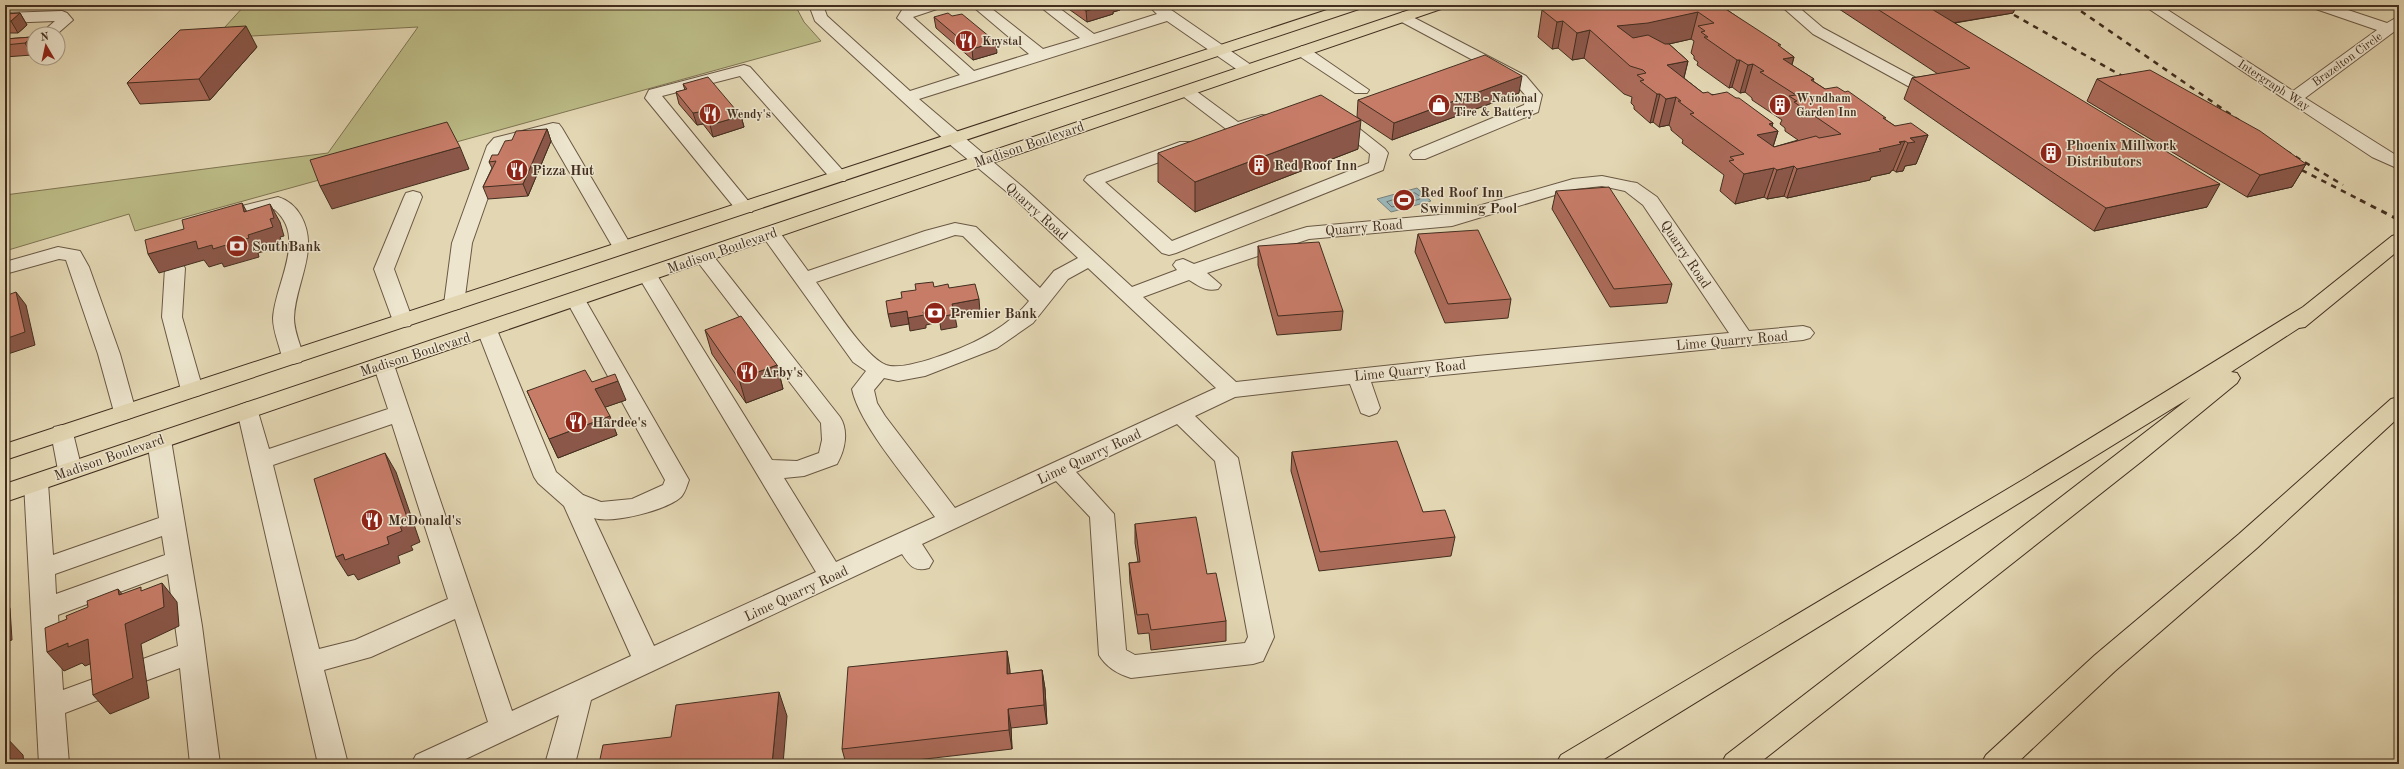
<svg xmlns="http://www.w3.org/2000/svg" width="2404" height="769" font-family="'Old Standard TT',serif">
	<rect width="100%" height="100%" fill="#e3d7b3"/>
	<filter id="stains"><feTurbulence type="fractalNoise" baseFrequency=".005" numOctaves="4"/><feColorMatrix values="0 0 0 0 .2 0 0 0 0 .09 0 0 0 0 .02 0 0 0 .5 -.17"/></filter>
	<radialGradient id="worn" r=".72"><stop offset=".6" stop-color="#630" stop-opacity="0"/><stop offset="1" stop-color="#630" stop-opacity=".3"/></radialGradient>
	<!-- green -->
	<path fill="#bcbc87" stroke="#7f7553" d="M245,5h550l9,17 17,19 -686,190 -6,-17 -124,37v-56l323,-42 90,-126 -203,11z"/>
	<!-- water -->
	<path fill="#9bb6b8" stroke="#77807b" d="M1417,188l14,13 -40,11 -14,-13z"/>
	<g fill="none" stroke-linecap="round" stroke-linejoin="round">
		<!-- shore -->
		<path stroke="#6e726c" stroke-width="1" d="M1415,193l6,4 -1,2 -28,8 -5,-5z"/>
		<!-- minor casing -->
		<g stroke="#6a5844" stroke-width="2">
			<path id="minor" d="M809,5h14l4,11 83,75 50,-16 -63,-57 5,-8 17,-5h23l-2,3 -27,9 61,54 55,-17 -58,-49h16l56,44 37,-11 -42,-33h17l39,29 63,-20 -7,-7 1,-2h13l90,62 2,3 -2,3h-12l-75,-52 -248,78 106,90 107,98 45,-17 -4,-5 3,-4 7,-2 11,5 66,-23 47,-14 143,-13 123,-35 29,-3 29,6 6,1 20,14 92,134 54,-5 7,2 4,5 -4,5 -7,2 -432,42 9,26 -3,5 -8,3 -8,-3 -11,-29 -115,13 -40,19 43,42 36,179 -11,24 -10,3 -122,14c-13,-4 -25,-11 -32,-23l-9,-138 -34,-36 -134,63 11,17 -4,7c-15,4 -19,-2 -27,-14l-311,146 -16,64h-30l14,-49 -104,49h-44l5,-9 72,-33 -33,-103 -84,38 -47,13 24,94h-30l-81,-354 3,-5 8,-3 8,3 13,44 119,-40 -15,-45 3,-5 8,-2 8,2 120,352 119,-55 -67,-150 -26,-23 -4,-6 -57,-147 3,-5 7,-2 7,2 3,5 59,142 27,23 18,7 31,-3 31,-14 2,-5 -99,-180 3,-4 7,-2 7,2 106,184c-2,5 -4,13 -8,17 -14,13 -68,27 -87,21l60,128 162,-74 -178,-296 3,-4 7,-2 7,2 117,188 25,1 22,-8 3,-13 -1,-17 -124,-162 -3,-4 3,-4 7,-2 7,2 129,164c9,14 5,33 -3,47l-33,12 -20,2 52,84 99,-45c-23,-32 -76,-92 -83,-128l14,-18 -13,-9 -92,-128 3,-4 7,-2 7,2 30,41 117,-40 30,-8 21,4 64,61 14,-17 24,-13 -65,-61 -65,-54 -133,-122zM1602,186l23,5 18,14 86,128 -252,23 -241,26 -93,-85 46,-17c10,6 17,12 29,9l3,-4 -14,-12 102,-34 143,-13 123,-37zM955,235l8,1 66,65c-12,15 -30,28 -47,37 -18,10 -77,34 -96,27 -22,-9 -55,-63 -70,-83zM1088,268l128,120 -261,120 -70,-92 -8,-13 -3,-13 10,-12 14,3 27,-5 72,-28 36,-25 35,-44zM392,424l56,175 -93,41 -36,9 -46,-184zM1177,424l38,37 33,176 -3,6 -110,12 -9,-5 -12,-136 -38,-42z
				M1780,5h16l27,23 106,57 2,3 -2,3h-12l-104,-57z
				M2143,5h17l133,86 84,-61 -64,-22 -2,-3h22l54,18 12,-7v12l-94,70 94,59v12l-27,-12z
				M62,11l5,2 6,7 -16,14h-17l15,-13 -50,2v-10z
				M1403,12l123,64 16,19 -4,17 -113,47h-12l-3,-4 3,-4 111,-46 2,-9 -12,-14 -116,-62 -3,-3z
				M1302,46l6,2 61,42 -2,3h-12l-59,-39 -2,-3z
				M744,65l6,2 95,106 3,4 -3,4h-12l-93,-105 -78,20 92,112 -2,4h-14l-93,-114 4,-8z
				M1186,86l6,2 46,34 24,-7 6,1 2,4 -2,4 -32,9 -6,-1 -50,-38 -2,-3 2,-3z
				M1336,114l6,1 43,34 3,4 -5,17 -207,83 -7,2 -7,-2 -78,-73 3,-4 93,-34h12l3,4 -3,4 -87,32 67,59 197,-78 1,-9 -42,-35 2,-4z
				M553,123l6,1 3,4 70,119 -3,4 -7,2 -7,-2 -67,-116 -42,11 -34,97 -8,61 -3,4 -7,2 -7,-2 -3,-4 8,-61 35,-97 7,-8z
				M413,191l7,2 2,4 -28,72 19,52 -3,5 -7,1 -7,-1 -3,-5 -19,-52 30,-72 2,-4z
				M278,197c10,3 18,10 23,19 19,34 -6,67 -7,102 0,13 6,26 10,39l-3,5 -8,2 -8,-2 -3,-5c-3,-13 -9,-26 -9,-39 2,-35 35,-81 1,-109l-57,15 -7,-2 -2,-4 2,-4z
				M58,247l22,4 9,16 31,87 16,58 -3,5 -8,3 -8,-3 -3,-5 -16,-58 -32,-94 -7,-1 -54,15v-12z
				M175,262l7,2 3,4 -3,49 21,73 -3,5 -8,2 -8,-2 -3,-5 -19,-73 3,-49 3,-4z
				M62,425l8,2 3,6 9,37 -4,6 -8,2 -8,-2 -4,-6 -7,-37 3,-6z
				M159,432l8,2 4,6 31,186 18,138h-30l-10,-96 -35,13 -10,-3 -4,-8 4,-8 43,-16 -10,-72 -110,41 5,75 44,-16 10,3 4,8 -4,8 -52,20 4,51h-30l-15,-281 4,-6 8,-2 8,2 4,6 5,72 106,-37 -12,-78 4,-6zM162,536l3,19 -109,39 -1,-20z"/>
		</g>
		<!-- major casing -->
		<g stroke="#422e1f" stroke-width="2">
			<path id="major" d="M1342,5h22l-2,3 -1357,452v-16z
				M1424,5h22l-2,3 -1439,494v-18z"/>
		</g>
		<!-- highway casing -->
		<g stroke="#422e1f" stroke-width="2">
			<path id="highway" d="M2399,234v16l-94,77 -6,1 -68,44 6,1 3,5 -3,5 -95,78 -384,303h-37l5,-9 465,-358 -595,367h-40l5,-9 465,-277 277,-171 89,-71z
				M2399,397v20l-142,131 -142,123 -99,93h-35l5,-9 109,-100 144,-121 152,-135z"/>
		</g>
		<!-- minor -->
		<use href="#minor" fill="#ede5ce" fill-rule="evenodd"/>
		<!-- major -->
		<use href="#major" fill="#e3d7b3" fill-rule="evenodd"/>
		<!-- highway -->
		<use href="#highway" fill="#e3d7b3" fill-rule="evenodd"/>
		<!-- rail-far1 -->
		<path stroke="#422e1f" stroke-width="2.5" stroke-dasharray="5.5 5.5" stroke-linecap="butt" d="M2072,5l171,118
			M2014,15l117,66
			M2286,151l57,34
			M2292,165l70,36"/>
		<!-- rail -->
		<path stroke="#422e1f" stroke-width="3" stroke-dasharray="6 6" stroke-linecap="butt" d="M2360,200l39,20"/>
	</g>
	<!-- wall -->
	<path fill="#ab6b59" stroke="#422e1f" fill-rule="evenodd" d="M1063,5h57v5l-7,2v2l-26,8z
		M1833,5h184l-4,8 -58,10 252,184 -113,24 -190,-132 8,-21 26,-4z
		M1726,9l68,48 -2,8 22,14 -1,2 12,8 61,31 9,6 33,9 -12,29 -11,2 -2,5 -7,1 -3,-2 -2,1 -1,2 -19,4 -1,3 -83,18 -3,-2 -17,3 -3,-2 -29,7 -15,-13 4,-16 -42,-32 1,-3 -12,-10v-2l-2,-3 -10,2 -6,-5 -3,1 -16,-14v-3l-3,-3 1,-6 -8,-3 -40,-36 -12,2 -14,-12 -6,1 -14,-12 4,-27zM1691,39l3,2 -3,12 3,3v3l4,3 -1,3 32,23 3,-1 8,6 5,-1 7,6v2l30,20 -2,4 5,4v3l13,9 -24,7h-1l5,-16 -6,-5 1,-3 -37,-25 -33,-5 -19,-15 4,-17 -19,-17z
		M20,13l7,12 -9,8h-9l-4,4v-23z
		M934,17l63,36 -24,7 -37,-32z
		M32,37v18l-27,2v-18z
		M257,47l-47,53 -70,4 -13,-21z
		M2097,79l209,85 -14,23 -45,10 -160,-96z
		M683,84l58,32 3,11 -31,10 -10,-13 -6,1 -18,-21 -3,-12 9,-2z
		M1519,93l-127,47 -35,-23 1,-17z
		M547,129l4,12 -23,55 -40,3 -5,-12 9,-19 -3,-6 9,-7 14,-15z
		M1358,149l-163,63 -37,-30v-29z
		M1556,191l116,93 -5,19 -57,4 -58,-98z
		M1418,234l93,65 -3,19 -63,5 -30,-71z
		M1258,246l85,65 -2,19 -64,5 -19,-70z
		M705,330l72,35 6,24 -37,14 -34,-49z
		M592,382l34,18 -21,7 12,28 -59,23 -31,-67z
		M1292,452l131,60 32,25 -4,19 -132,15 -28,-100z
		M1135,524l72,50 19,47v20l-75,9 -2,-17 -11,1 -8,-51 -1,-20 9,-1 -3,-19z
		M1007,651l3,23 32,-4 3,19 2,35 -36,4 1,21 -130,15h-36l-4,-15z"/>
	<!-- shaded-wall -->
	<path fill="#8b5749" stroke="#422e1f" d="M1106,5h14v5l-7,2v2l-26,8 -1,-11z
		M1946,5h71l-4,8 -91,15 8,-20z
		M1698,12l-7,27 -49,11 -25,-24z
		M20,13l7,12 -9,8 -7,-12z
		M1563,21l-5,27 -6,1 5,-27z
		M246,26l11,21 -47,53 -11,-21z
		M5,27l4,6 -4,4z
		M1590,30l-6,28 -12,2 5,-27z
		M32,37l2,3v13l-2,2 -7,-12z
		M996,42l1,11 -24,7 -1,-11z
		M1794,57l-8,27 -3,-25z
		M1737,60h3l-8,27 -3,1z
		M1688,61l-7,28 -14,-24z
		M1753,64l-8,28 -5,1 8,-28z
		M1522,76l-3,17 -127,47 2,-17z
		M1657,94h3l-7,28 -3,1z
		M1676,97l-7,28 -10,2 7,-28z
		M699,112l4,12 -6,1 -4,-12z
		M741,116l3,11 -31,10 -3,-12z
		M1361,120l-3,29 -163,63v-30z
		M1773,123l-3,9 8,-1 -9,28 -12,-24 12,-11z
		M547,129l4,12 -23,55 -5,-12z
		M1928,135l-12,29 -11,2 -2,5 -7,1 12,-29 2,-5z
		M1905,141l-12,29 -2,1 -1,2 -19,4 -1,3 -83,18 10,-29 82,-20z
		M460,147l9,22 -137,40 -12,-23z
		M2306,164l-14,23 -45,10 13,-22z
		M1794,166l-10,30 -17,3 10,-29z
		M1774,168l-10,29 -29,7 9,-30z
		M2220,184l-13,23 -113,24 12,-23z
		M242,203l10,18 -8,-9z
		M270,204l10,18 4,14 -4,1 3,9 -25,7 1,4 -35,10 -2,-4 -13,4 -5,-7 -45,13 -11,-19 122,-35z
		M16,292l10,13 9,40 -30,10v-16z
		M979,299l1,13 -25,4 2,11 -16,3 -2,-13 13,-13z
		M937,310l2,12 -13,3v3l-16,3 -2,-13 15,-6z
		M907,311l2,13 -18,3 -3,-13z
		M777,365l6,24 -37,14 -7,-24z
		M618,381l8,19 -23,8 -8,-19z
		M610,416l7,19 -59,23 -9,-19z
		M385,453l11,19 24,70 -9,4 2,4 -15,6 2,7 -42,17 -4,-6 -6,2 -12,-19 51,-20 13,-11z
		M162,583l15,19 2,24 -38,18 8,54 -39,16 -17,-19 32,-71z
		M118,589l16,19 -15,-13z
		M5,602l5,6 2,32 -7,2z
		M88,639l17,19 -20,8 -3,-3 -18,8 -17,-19 21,-9z
		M1007,651l3,19v23l-3,-19z
		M1042,670l3,19 2,35 -3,-19z
		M779,692l8,24 -4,48h-11z
		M1008,709l3,19 1,21 -3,-19z
		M5,736l18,19 1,9h-19z"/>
	<!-- building -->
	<path fill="#c77c68" stroke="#422e1f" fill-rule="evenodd" d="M1078,5h28l-20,6z
		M1571,5h153l3,2 -3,1 57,37h-3l16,12 -11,2 31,20 -3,1 14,9 12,-2 8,5 3,-1 38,27h-3l12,8 16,-3 17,12 -18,3 5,4 -7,1 -3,-2 -6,1 2,2 -22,5 2,2 -84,18 -3,-3 -17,4 -3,-2 -30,6 -15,-13 5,-1 -4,-3 14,-3 -54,-40 4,-1 -16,-12h3l-5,-4 -10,2 -6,-5h-3l-17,-13 4,-1 -7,-5 9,-2 -3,-3 -13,-4 -40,-36 -13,3 -14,-12 -6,1 -15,-12zM1698,12l16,11 -16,3 7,5 -4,1 7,5h-4l33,23h3l8,5 5,-1 11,7 -4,1 36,23 -7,1 8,5 -3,1 47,32 -22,4 -3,-2 -42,11 -17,-12 21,-4 -9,-7 4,-1 -34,-25h-3l-9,-6 -15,3 -4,-3 -5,1 -36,-28 21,-4 -19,-17h-4l-17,-9 -15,3 -16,-12 31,-3z
		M1871,5h75l-16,3 290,176 -114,24 -194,-130 58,-10z
		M20,13l-9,8 -6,1v-8z
		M948,13l4,3 10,-2 34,28 -24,7 -38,-32z
		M246,26l-47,53 -72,4 53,-53z
		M32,37l-7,6 -20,2v-6z
		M1485,55l37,21 -128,47 -36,-23z
		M2150,70l110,61 46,33 -46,11 -163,-96z
		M708,77l33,39 -31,9 -11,-13 -6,1 -17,-21 11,-3 -4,-5z
		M1321,95l40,25 -166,62 -37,-29z
		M447,122l13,25 -140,39 -10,-26z
		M547,129l-24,55 -40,3 13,-26 -7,1 3,-7h6l7,-14 7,-1 4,-9z
		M1609,187l63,97 -58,5 -58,-98z
		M242,203l2,9 26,-8 4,14 -4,1 3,8 -25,8 1,3 -36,11 -1,-4 -14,4 -2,-8 -48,13 -3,-14 39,-11 -2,-9z
		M1478,230l33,69 -63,5 -30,-70z
		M1319,242l24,69 -65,5 -20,-70z
		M933,282l1,5 14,-3 1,4 26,-4 4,15 -27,5 3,10 -16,3 -2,-7 -14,2 1,3 -16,3 -1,-7 -19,3 -2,-13 16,-3 -1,-6 15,-2 -1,-6z
		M16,292l9,40 -20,7v-43z
		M741,316l36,49 -38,14 -34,-49z
		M585,370l7,12 23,-8 3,7 -23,8 15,27 -61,23 -22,-48z
		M1397,441l26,71 22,-2 10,27 -135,15 -28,-100z
		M385,453l24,70 -9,3 2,5 -15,6 2,7 -44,16 -2,-6 -7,3 -22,-78z
		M1196,517l11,57 9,-1 10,48 -75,9 -3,-16 -11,1 -8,-52 11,-1 -5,-38z
		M162,583l2,24 -39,17 8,54 -40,17 -5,-56 -20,8v-4l-21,9 -2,-24 22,-9 -1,-3 22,-9 -1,-6 31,-12 1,6 22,-8v4z
		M1007,651v23l35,-4 2,35 -36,4 1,21 -167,19 6,-82z
		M779,692l-7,72h-173l4,-19 68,-8 5,-32z"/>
	<!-- icons -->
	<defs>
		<g id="restaurant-disc" transform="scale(1.15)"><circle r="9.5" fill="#8f2418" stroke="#ede5ce"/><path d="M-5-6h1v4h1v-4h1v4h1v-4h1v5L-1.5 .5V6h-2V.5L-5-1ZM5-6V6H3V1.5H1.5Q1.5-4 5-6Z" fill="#fff"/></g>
		<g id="shop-disc" transform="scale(1.15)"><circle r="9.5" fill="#8f2418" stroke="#ede5ce"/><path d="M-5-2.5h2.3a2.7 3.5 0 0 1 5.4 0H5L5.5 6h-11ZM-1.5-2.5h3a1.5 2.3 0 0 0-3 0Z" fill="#fff"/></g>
		<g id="building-disc" transform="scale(1.15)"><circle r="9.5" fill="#8f2418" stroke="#ede5ce"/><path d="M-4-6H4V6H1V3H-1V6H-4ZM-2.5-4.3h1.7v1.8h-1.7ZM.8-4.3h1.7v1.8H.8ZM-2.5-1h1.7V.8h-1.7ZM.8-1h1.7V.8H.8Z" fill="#fff"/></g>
		<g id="stadium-disc" transform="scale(1.15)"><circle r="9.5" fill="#8f2418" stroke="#ede5ce"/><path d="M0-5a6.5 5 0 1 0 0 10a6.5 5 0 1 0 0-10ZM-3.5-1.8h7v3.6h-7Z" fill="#fff"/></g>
		<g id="bank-disc" transform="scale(1.15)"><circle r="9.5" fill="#8f2418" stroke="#ede5ce"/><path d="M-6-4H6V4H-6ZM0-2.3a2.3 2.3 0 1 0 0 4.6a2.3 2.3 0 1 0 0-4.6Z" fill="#fff"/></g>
	</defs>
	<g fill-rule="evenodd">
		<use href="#restaurant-disc" x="966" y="41"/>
		<use href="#shop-disc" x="1439" y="105"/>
		<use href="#building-disc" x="1780" y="105"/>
		<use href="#restaurant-disc" x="710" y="114"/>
		<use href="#building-disc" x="2051" y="153"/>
		<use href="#building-disc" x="1259" y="165"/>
		<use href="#restaurant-disc" x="517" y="170"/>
		<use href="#stadium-disc" x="1404" y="200"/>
		<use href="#bank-disc" x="237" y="246"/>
		<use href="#bank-disc" x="935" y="313"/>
		<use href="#restaurant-disc" x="747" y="372"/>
		<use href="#restaurant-disc" x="576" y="422"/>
		<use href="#restaurant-disc" x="372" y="520"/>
	</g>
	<g text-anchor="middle" stroke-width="3" stroke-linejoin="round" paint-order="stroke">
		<!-- far-poi labels -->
		<g font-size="12" font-weight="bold" fill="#422e1f" stroke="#ede5ce" text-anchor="start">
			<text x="982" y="45">Krystal</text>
			<text x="1454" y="102">NTB - National<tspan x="1454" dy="14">Tire &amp; Battery</tspan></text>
			<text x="1796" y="102">Wyndham<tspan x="1796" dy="14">Garden Inn</tspan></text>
			<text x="726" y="118">Wendy's</text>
		</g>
		<!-- far-street labels -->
		<g font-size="12" fill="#422e1f" stroke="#ede5ce">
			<text transform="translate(2347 59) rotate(-36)" y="4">Brazelton Circle</text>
			<text transform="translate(2274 85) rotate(33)" y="4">Intergraph Way</text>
		</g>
		<!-- street labels -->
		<g font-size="14" fill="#422e1f" stroke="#ede5ce">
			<text transform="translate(1029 144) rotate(-19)" y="5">Madison Boulevard</text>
			<text transform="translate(1037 211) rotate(42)" y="5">Quarry Road</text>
			<text transform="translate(1364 227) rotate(-5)" y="5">Quarry Road</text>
			<text transform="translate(722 250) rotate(-19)" y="5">Madison Boulevard</text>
			<text transform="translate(1686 254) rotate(56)" y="5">Quarry Road</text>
			<text transform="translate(1732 340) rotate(-5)" y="5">Lime Quarry Road</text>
			<text transform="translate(415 354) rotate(-18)" y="5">Madison Boulevard</text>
			<text transform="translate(1410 370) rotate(-6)" y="5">Lime Quarry Road</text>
			<text transform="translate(1089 456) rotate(-25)" y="5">Lime Quarry Road</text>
			<text transform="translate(109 457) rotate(-19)" y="5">Madison Boulevard</text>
			<text transform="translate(796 593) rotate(-25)" y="5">Lime Quarry Road</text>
		</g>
		<!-- poi labels -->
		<g font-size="14" font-weight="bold" fill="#422e1f" stroke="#ede5ce" text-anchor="start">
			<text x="2066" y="150">Phoenix Millwork<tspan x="2066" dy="16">Distributors</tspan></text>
			<text x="1274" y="170">Red Roof Inn</text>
			<text x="532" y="175">Pizza Hut</text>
			<text x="1420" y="197">Red Roof Inn<tspan x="1420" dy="16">Swimming Pool</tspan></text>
			<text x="252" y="251">SouthBank</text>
			<text x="950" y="318">Premier Bank</text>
			<text x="762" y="377">Arby's</text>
			<text x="592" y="427">Hardee's</text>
			<text x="388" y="525">McDonald's</text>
		</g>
	</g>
	<!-- margin -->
	<rect width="2404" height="769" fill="none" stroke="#e3d7b3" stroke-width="20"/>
	<rect x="6" y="6" width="2392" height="757" fill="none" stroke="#422e1f" stroke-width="2"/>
	<rect x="10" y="10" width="2384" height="749" fill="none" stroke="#422e1f"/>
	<!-- north arrow -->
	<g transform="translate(46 46) rotate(351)"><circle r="19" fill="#ede5ce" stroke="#a99c88"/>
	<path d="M0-3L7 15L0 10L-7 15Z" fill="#8f2418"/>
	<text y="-6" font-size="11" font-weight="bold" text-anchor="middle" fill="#422e1f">N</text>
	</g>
	<rect width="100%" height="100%" filter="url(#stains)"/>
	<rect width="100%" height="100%" fill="url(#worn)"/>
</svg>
